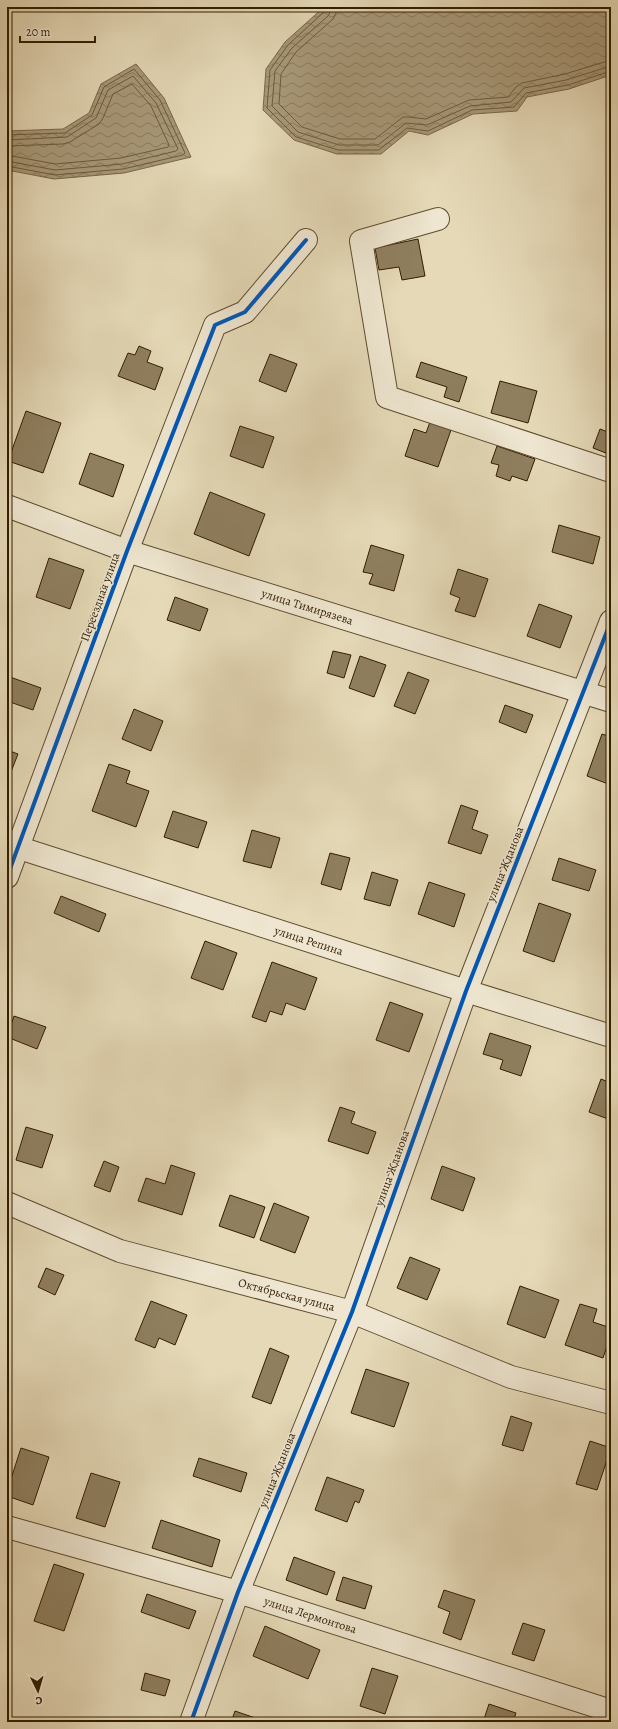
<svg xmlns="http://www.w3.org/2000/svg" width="618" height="1729" font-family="Alegreya,serif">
	<defs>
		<pattern id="water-waves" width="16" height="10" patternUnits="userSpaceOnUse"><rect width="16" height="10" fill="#a89979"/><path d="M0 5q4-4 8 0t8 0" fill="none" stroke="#897c61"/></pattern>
	</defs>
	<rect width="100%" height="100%" fill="#e5d9b7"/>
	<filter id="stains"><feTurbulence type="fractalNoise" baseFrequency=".005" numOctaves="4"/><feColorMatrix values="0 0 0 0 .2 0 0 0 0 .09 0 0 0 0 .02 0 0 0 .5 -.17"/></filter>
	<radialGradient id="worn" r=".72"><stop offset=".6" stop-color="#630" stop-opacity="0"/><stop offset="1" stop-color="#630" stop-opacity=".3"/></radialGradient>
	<!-- water -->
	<path fill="url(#water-waves)" stroke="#796749" d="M324,7h287v68l-42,14 -42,8 -10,14 -44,3 -45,21 -19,-4 -28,23h-44l-43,-14 -31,-30 3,-41 19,-27z
		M136,64l28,34 27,59 -67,16 -70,6 -47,-9v-39l56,-2 26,-16 12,-29z"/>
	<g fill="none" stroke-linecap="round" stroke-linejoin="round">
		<!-- shore -->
		<path stroke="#6d5b3c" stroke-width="1" d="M326,7l-1,4 -37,34 -18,25 -3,38 29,29 42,13h41l28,-22 21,3 44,-21 42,-3 12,-14 42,-8 43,-14
			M331,7l-2,8 -37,33 -17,23 -3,35 26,26 41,13h39l28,-22 21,2 43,-19 41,-4 13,-14 42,-8 45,-14
			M337,7l-1,6 -3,6 -37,33 -15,22 -2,30 23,23 38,12h35l28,-22h6l17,2 43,-19 39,-3 8,-10 6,-4 43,-9 46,-14
			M7,135l58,-2 27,-18 12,-28 30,-18 26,31 25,53 -2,2 -60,14 -68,6 -48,-9
			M7,140l60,-3 29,-19 12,-28 25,-14 23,27 22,46 -2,2 -54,13 -67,6 -48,-9
			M7,146l56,-2 7,-2 29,-18 4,-6 10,-24 19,-10 19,22 18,39 -1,2 -47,11 -66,6 -48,-9"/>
	</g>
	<!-- building -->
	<path fill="#8f7f5f" stroke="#321d00" d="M418,239l7,37 -23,4 -3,-13 -20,3 -4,-22z
		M139,346l12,5 -4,11 16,6 -8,22 -37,-14 10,-23 7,2z
		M270,354l27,10 -11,28 -27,-11z
		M421,362l46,15 -8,25 -15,-5 3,-10 -31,-10z
		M500,381l37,10 -9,32 -37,-10z
		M26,411l35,12 -18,50 -35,-12z
		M430,422l21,8 -13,37 -33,-11 9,-27 12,4z
		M240,426l34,11 -11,31 -33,-12z
		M600,429l11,4v22l-18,-7z
		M497,446l38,13 -8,22 -15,-5 -2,5 -14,-5 3,-11 -8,-2z
		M90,453l34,12 -11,32 -34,-13z
		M210,492l55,22 -16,42 -55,-22z
		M559,525l41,12 -7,27 -41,-12z
		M371,545l33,10 -10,36 -25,-7 4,-10 -10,-2z
		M49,558l35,12 -14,39 -34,-12z
		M458,569l30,10 -13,38 -20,-6 5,-13 -10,-4z
		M175,597l33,12 -8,22 -33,-11z
		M539,604l33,12 -12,32 -33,-12z
		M333,651l18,4 -7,23 -17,-5z
		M360,656l26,9 -12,32 -25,-9z
		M408,672l21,8 -14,34 -21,-8z
		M10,677l31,11 -8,22 -26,-9v-16z
		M505,705l28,10 -7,18 -27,-11z
		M134,709l29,12 -12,30 -29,-12z
		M602,734l9,3v48l-24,-9z
		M7,750l11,4 -11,28z
		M109,764l21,7 -4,12 23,8 -13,36 -44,-16z
		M461,805l17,6 -6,18 16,6 -7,19 -33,-11z
		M173,811l34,11 -9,26 -34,-11z
		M252,830l28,8 -9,30 -28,-7z
		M330,853l20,5 -9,32 -20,-6z
		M559,858l37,12 -7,21 -37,-11z
		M372,872l26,8 -8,26 -26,-7z
		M429,882l36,12 -11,33 -36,-13z
		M61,896l45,18 -7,18 -45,-19z
		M539,903l32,11 -17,48 -31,-11z
		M205,941l32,12 -14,37 -32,-12z
		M272,962l45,16 -12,32 -19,-7 -4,12 -12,-4 -4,11 -14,-5z
		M390,1002l33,12 -14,38 -33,-12z
		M14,1016l32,11 -9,22 -30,-12z
		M490,1033l41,13 -10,30 -21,-7 3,-9 -20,-6z
		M601,1079l10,4v37l-22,-8z
		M340,1107l15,5 -4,11 25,9 -8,22 -40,-13z
		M26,1127l27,8 -11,33 -26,-8z
		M104,1161l15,6 -9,25 -16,-6z
		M171,1165l24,8 -13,42 -44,-14 8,-23 19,6z
		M442,1166l33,12 -12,33 -32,-12z
		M230,1195l35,12 -11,31 -35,-12z
		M274,1203l35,14 -14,36 -35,-13z
		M410,1257l30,12 -13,31 -30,-12z
		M46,1268l18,7 -9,20 -17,-8z
		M520,1286l39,14 -14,38 -38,-14z
		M151,1301l36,14 -12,30 -16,-7 -4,10 -20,-8z
		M580,1304l17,5 -4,13 18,6v6l-8,24 -38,-13z
		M270,1348l19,8 -18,48 -19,-7z
		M366,1369l43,14 -15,44 -43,-14z
		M511,1416l21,7 -9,28 -21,-6z
		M590,1441l21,7 -14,42 -21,-6z
		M21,1448l28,9 -16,48 -26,-9v-5z
		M199,1458l48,15 -6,19 -48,-16z
		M91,1473l29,9 -15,45 -29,-9z
		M327,1477l37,13 -5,13 -4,-2 -8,21 -32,-12z
		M161,1520l59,20 -8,27 -60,-19z
		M7,1552l4,2 -4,13z
		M294,1557l41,15 -8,23 -41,-15z
		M54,1564l30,10 -20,57 -30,-10z
		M343,1577l29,9 -7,23 -29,-9z
		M444,1590l31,10 -14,40 -18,-7 7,-21 -12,-5z
		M147,1594l49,17 -7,18 -48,-17z
		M523,1623l22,7 -11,31 -22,-7z
		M265,1626l55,24 -12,29 -55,-23z
		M372,1668l26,8 -13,38 -25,-8z
		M145,1673l25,7 -5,16 -24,-6z
		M489,1704l27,9 -3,9h-30z
		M235,1711l29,10v1h-33z"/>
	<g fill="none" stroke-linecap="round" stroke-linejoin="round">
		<!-- minor casing -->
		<g stroke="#5f4c2e" stroke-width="24">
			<g id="minor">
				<path d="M438,219l-77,22 26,156 224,74"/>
				<path id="s1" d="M7,506l120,45 484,150"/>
				<path id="s2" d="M7,844l459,147 -114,321 -114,280 -47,130"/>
				<path d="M7,877l120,-326 88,-226 30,-13 61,-72"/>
				<path id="s3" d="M7,1203l113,48 232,61 159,65 100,26"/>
				<path id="s4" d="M7,1527l231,65 373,119"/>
			</g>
		</g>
		<!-- tertiary casing -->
		<g stroke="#5f4c2e" stroke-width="24">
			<path id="tertiary" d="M611,621l-145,370 145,45"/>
		</g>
		<!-- minor -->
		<use href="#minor" stroke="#eee6d0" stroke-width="22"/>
		<!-- tertiary -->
		<use href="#tertiary" stroke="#eee6d0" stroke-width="22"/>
		<!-- cycleway casing -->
		<g stroke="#eee6d0" stroke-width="6">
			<path id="cycleway" d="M7,877l120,-326 88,-226 30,-13 61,-72
				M191,1722l47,-130 114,-280 114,-321 145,-370"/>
		</g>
		<!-- cycleway -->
		<use href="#cycleway" stroke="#0057b8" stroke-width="4"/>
	</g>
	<g text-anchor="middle" stroke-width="3" stroke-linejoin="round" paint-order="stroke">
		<!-- street labels -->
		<g font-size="12" fill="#321d00" stroke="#eee6d0">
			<text transform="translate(100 597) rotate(-70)" y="4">Переездная улица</text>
			<text dy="4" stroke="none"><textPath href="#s1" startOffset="317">улица Тимирязева</textPath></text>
			<text transform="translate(505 864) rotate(-68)" y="4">улица Жданова</text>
			<text dy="4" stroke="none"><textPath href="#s2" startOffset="317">улица Репина</textPath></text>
			<text transform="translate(392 1168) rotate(-70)" y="4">улица Жданова</text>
			<text dy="4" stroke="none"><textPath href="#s3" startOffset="295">Октябрьская улица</textPath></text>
			<text transform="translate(277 1470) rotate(-68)" y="4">улица Жданова</text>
			<text dy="4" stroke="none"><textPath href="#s4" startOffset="316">улица Лермонтова</textPath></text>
		</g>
	</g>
	<!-- margin -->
	<rect width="618" height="1729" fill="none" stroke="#e5d9b7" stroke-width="24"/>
	<rect x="8" y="8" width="602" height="1713" fill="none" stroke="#321d00" stroke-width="2"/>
	<rect x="12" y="12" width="594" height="1705" fill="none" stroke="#321d00"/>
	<!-- north arrow -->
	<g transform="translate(38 1691) rotate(175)" stroke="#eee6d0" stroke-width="3" paint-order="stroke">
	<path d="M0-3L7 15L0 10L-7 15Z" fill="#321d00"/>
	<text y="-6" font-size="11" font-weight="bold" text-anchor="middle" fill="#321d00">С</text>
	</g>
	<!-- scale -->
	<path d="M20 36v6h75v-6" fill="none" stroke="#321d00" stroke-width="2"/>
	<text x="26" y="36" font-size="12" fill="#321d00" stroke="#eee6d0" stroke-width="3" paint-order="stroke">20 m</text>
	<rect width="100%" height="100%" filter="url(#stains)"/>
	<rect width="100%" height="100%" fill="url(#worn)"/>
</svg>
